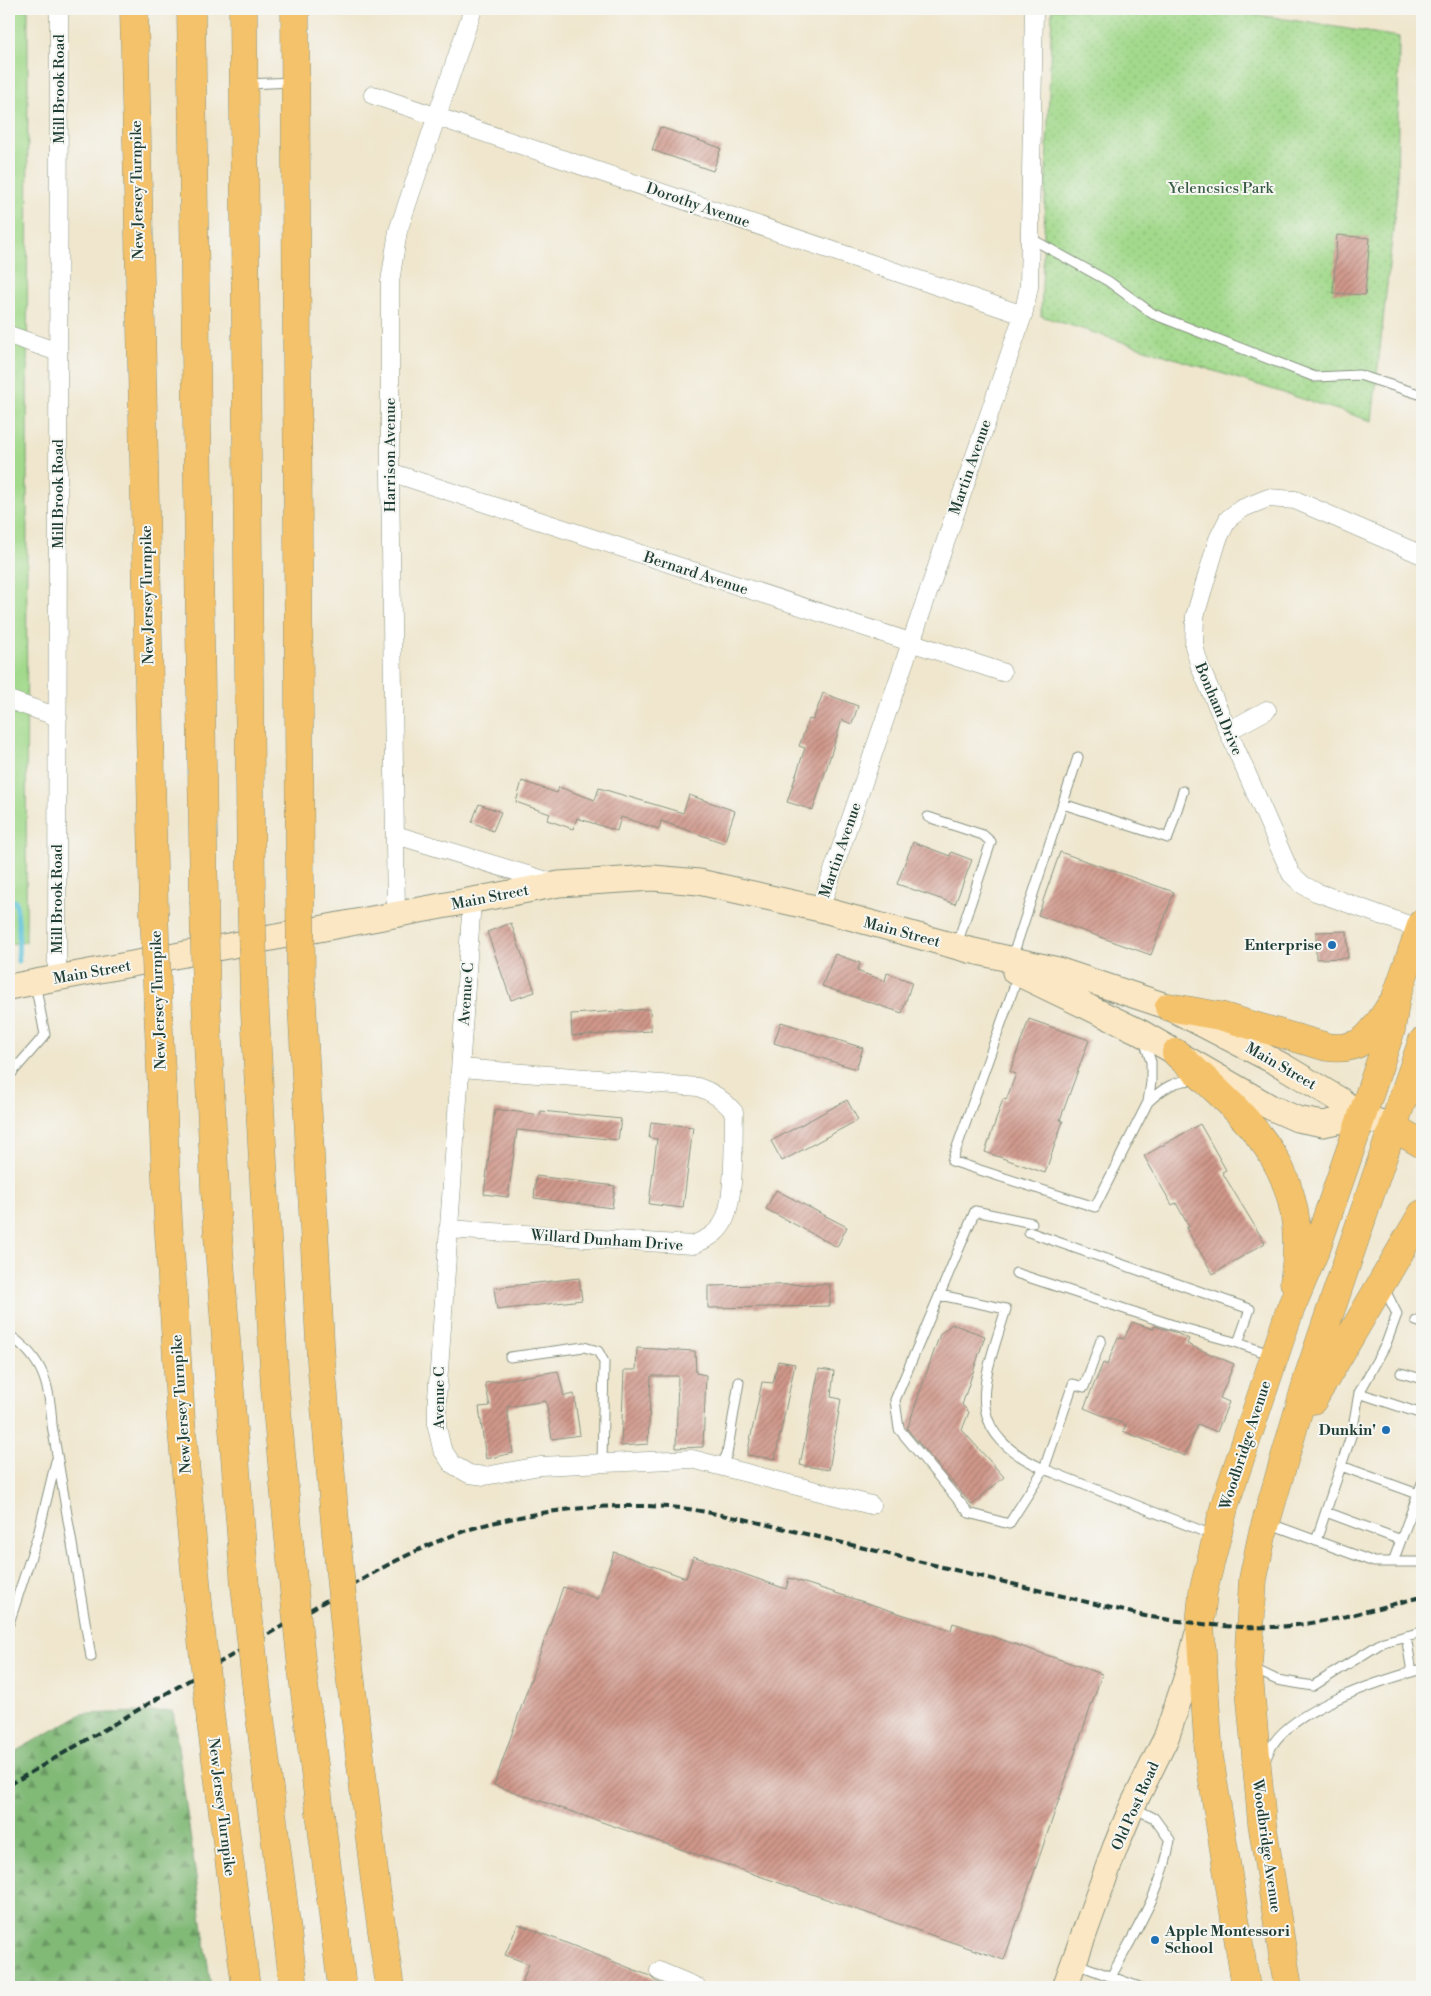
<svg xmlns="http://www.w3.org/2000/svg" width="1431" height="1996" font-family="'Libre Bodoni',serif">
	<defs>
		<pattern id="forest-firs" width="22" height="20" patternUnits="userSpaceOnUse" patternTransform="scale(1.25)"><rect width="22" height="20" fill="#81b977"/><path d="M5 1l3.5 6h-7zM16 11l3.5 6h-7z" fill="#699862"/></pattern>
		<pattern id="park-dots" width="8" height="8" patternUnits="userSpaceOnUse" patternTransform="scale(1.25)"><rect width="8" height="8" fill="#a2d98b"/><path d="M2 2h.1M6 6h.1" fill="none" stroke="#8bbb79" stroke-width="1.8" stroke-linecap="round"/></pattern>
		<pattern id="building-hatch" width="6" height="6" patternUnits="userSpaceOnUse" patternTransform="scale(1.25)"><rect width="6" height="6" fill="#d0978a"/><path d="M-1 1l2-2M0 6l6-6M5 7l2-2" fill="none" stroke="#a87c72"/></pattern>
	</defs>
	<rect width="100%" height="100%" fill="#f6f6f2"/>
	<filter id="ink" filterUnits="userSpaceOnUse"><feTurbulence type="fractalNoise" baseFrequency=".02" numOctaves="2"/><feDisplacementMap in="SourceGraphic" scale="10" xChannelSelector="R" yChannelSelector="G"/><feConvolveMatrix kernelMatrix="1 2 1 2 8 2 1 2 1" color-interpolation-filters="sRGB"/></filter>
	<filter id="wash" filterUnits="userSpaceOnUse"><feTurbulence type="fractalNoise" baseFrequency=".0096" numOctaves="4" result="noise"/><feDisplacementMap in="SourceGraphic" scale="20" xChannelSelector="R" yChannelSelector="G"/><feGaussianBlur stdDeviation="1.12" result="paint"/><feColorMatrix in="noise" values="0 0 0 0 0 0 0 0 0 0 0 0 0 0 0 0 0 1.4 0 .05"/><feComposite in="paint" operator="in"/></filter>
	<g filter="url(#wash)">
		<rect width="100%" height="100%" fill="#efe6cd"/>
		<!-- grass -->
		<path fill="#a2d98b" stroke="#608b60" d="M9,9h19l-2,933 -17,2z"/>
		<!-- forest -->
		<path fill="url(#forest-firs)" stroke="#507b56" d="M173,1711l38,276h-202v-232l73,-41z"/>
		<!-- park -->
		<path fill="url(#park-dots)" stroke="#608b60" d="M1052,9h169l178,28 -2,156 -25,228 -331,-105z"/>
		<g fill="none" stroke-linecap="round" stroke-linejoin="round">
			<!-- stream -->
			<path stroke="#5dc2db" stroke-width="5" d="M9,899l7,3 3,29 -1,30"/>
		</g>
		<g id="blocks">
			<!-- building -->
			<path fill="url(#building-hatch)" d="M660,127l61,21 -8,23 -61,-21z
				M1337,235l33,3 -5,57 -32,-2z
				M823,693l35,13 -6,18 -10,-4 -29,90 -26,-8 18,-54 -6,-2 10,-27 4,1z
				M522,781l35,12 2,-6 36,13 4,-12 84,25 6,-18 46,16 -11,32 -63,-22 -2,8 -38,-12 -4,14 -40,-13 -4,11 -26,-9 3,-6 -34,-12z
				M479,804l22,8 -8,19 -21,-9z
				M913,842l37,14 1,-4 21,8 -17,44 -58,-20z
				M1060,852l114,40 -23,63 -113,-40z
				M511,923l24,69 -24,8 -24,-68z
				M1347,931l1,27 -32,1v-27z
				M835,954l25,9 -3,8 28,10 2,-8 25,9 -10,31 -80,-27z
				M650,1009l1,22 -79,5 -1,-22z
				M1029,1019l60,21 -29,80 3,1 -18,52 -60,-21 18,-53 3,1 10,-26 -6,-2z
				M781,1022l82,26 -7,21 -82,-26z
				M847,1100l11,20 -76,41 -11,-20z
				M495,1109l45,6 1,-4 80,8 -3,21 -101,-10 -9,67 -24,-3z
				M651,1122l42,5 -10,81 -34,-4 8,-65 -8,-1z
				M1200,1124l26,46 -4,2 43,71 -52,31 -27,-46 3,-1 -13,-24 -4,2 -28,-49z
				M536,1176l79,10 -3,22 -78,-10z
				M776,1190l71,37 -10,20 -71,-38z
				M579,1278l3,22 -85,10 -3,-22z
				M830,1284v22l-122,2v-22z
				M1132,1322l21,7 2,-3 19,6 15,7 -2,5 47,20 -14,34 9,4 -12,30 -19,-8 -13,32 -62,-25 3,-6 -42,-17 19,-45 4,2 11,-28 6,2z
				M952,1324l33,12 -23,69 7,7 -7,18 42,47 -32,28 -65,-76 33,-95z
				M637,1348l58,3 1,22 10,2 -3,72 -27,1 2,-72h-27l-3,68 -27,2 3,-76h12z
				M778,1361l17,3 -20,95 -28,-4 15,-73 11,1z
				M819,1369l15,2 -3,26 10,2 -12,71 -29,-5z
				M558,1371l6,25 10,-2 6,41 -28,4 -6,-38 -39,6 6,46 -27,6 -7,-52 11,-1 -5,-23z
				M614,1552l72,26 7,-22 93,33 3,-11 162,52 2,-7 149,51 -98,286 -510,-175 69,-198 35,12z
				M518,1924l132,52 5,5 15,6h-150l9,-23 -24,-9z"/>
		</g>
	</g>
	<g filter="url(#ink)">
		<use href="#blocks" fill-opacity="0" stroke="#879280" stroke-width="1"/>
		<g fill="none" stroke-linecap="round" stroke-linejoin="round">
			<!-- lane casing -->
			<g stroke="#879280" stroke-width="11">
				<path id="lane" d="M247,84l45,-2
					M1030,238l78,43 45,33 162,63 44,-2 63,20
					M1063,804l105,34 15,-47
					M928,817l55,18 8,7 -34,102
					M1010,957l6,-11 62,-189
					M1018,976l-66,185 143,46 53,-105 3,-20v-20l-6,-19
					M9,1076l36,-41 -10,-52
					M1148,1102c14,-13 29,-24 49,-21
					M1029,1232l221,77 -12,34 34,12
					M1016,1273l160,53 62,17
					M940,1295l66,14c-22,73 -48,121 38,160l-35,55 -40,-11 -70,-84 -4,-29 80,-189 57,12
					M1416,1321l6,2
					M9,1335c34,23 41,50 43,90l39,232
					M1101,1340l-17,47 -11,-3 -29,85 171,67
					M510,1357l74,-10 14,4 6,11 -2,101
					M1401,1373l21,6
					M1359,1393l63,21
					M721,1466l6,-12 12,-72
					M1341,1466l77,28
					M1326,1512l75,28
					M1268,1523l106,39h48
					M1316,1541l36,-108 7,-40 27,-49 11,-30 -13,-26
					M1393,1562l29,-79
					M9,1623l29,-88 18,-74
					M1406,1636l6,36
					M1252,1668l25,12 36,6 70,-44 39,-10
					M1265,1761c2,-6 5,-12 8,-17 26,-38 107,-63 149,-75
					M1074,1963l65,24
					M1111,1977c23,-44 52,-87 59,-137l-16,-22 -20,-10"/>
			</g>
			<!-- street casing -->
			<g stroke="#879280" stroke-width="19">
				<path id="street" d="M373,95l650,220
					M9,335l49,17
					M390,472l612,200
					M9,700l49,17
					M1228,731l39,-21
					M396,835l158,48
					M472,900l-35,498v29l5,22 10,15 17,10 16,2 55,-10 152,-7 179,46
					M820,909l203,-594 6,-28 5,-278
					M396,915l-6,-443v-190l8,-51 75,-222
					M1420,929l-104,-37 -13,-7 -12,-11 -91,-207 -6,-21 1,-30 23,-77 10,-20 13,-10 27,-11 27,2 127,55
					M57,979l2,-970
					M448,1229l245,16c11,-5 21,-9 28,-19 15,-20 12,-87 13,-114 -10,-12 -21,-20 -36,-25l-237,-19
					M659,1971l38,16"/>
			</g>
			<!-- secondary casing -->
			<g stroke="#879280" stroke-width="27">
				<path id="secondary" d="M1015,972l125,60 130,75 27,12 26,5 39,-8
					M9,987l550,-103 94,-6 46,4 121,27 149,41 89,20 111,37 114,59 57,34 22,16 31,11
					M1065,1987l50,-139 17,-41 34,-69 22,-65 9,-37"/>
			</g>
			<!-- primary casing -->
			<g stroke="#879280" stroke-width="29">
				<path id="primary" d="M1169,1007l51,9 107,31c37,5 45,-14 64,-42
					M1176,1053c76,70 135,115 118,229
					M1393,1127l29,17
					M1313,1400l109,-186
					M1246,1987l-37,-231 -9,-132 3,-32 22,-88 65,-194 27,-64 45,-130 29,-86 5,-33 26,-74
					M1288,1987l-26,-164 -14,-157 5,-87 9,-43 48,-165 112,-329"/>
			</g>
			<!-- highway casing -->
			<g stroke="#879280" stroke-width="29">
				<path id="highway" d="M134,9l20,902
					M191,9l13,893
					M243,9l8,884
					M295,9l5,875
					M301,984l20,377 15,172
					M254,993l21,395 16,172
					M206,1001l10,208 29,377
					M158,1009l10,210 13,201 18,193
					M347,1649l29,240 14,98
					M302,1669l40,318
					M257,1693l37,294
					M211,1722l35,265"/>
			</g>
			<!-- lane -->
			<use href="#lane" stroke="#fff" stroke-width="9"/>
			<!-- street -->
			<use href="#street" stroke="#fff" stroke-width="18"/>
			<!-- secondary -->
			<use href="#secondary" stroke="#fbe7c3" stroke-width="25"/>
			<!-- primary -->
			<use href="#primary" stroke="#f4c26a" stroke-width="28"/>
			<!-- highway -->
			<use href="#highway" stroke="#f4c26a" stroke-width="28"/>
			<!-- rail -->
			<path stroke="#1f3d34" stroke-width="4" stroke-dasharray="8 4" stroke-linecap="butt" d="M9,1785l373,-217c31,-16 62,-31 95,-41 64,-18 137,-25 203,-19 21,2 43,8 64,11l401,97c52,8 106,16 159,8 39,-5 79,-18 118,-27"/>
			<!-- highway-bridge casing -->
			<g stroke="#879280" stroke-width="29" stroke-linecap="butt">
				<path id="highway-bridge" d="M300,884l1,100
					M251,893l3,100
					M204,902l2,99
					M154,911l4,98
					M336,1533l11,116
					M291,1560l11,109
					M245,1586l12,107
					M199,1613l12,109"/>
			</g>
			<!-- highway-bridge -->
			<use href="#highway-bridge" stroke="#f4c26a" stroke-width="28"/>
		</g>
	</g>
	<!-- markers -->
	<g fill="#1f6fb2" stroke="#f6f6f2" stroke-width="2">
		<circle cx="1332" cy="945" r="5"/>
		<circle cx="1386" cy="1430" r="5"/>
		<circle cx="1155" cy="1940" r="5"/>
	</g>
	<g text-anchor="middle" stroke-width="4" stroke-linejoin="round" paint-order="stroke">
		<!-- street labels -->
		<g font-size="15" fill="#1f3d34" stroke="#f6f6f2">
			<text transform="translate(59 89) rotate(-90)" y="5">Mill Brook Road</text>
			<text transform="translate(137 190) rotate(-91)" y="5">New Jersey Turnpike</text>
			<text transform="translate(698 205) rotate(19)" y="5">Dorothy Avenue</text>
			<text transform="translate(390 455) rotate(-90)" y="5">Harrison Avenue</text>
			<text transform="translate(970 467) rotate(-71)" y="5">Martin Avenue</text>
			<text transform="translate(58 494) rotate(-90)" y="5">Mill Brook Road</text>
			<text transform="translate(696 573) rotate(18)" y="5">Bernard Avenue</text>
			<text transform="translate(147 595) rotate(-91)" y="5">New Jersey Turnpike</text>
			<text transform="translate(1219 709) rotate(67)" y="5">Bonham Drive</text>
			<text transform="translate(840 850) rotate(-71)" y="5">Martin Avenue</text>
			<text transform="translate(490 897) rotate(-11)" y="5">Main Street</text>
			<text transform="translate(57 899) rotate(-90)" y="5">Mill Brook Road</text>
			<text transform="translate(902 932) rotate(15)" y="5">Main Street</text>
			<text transform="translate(92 972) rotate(-10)" y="5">Main Street</text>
			<text transform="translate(466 994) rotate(-86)" y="5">Avenue C</text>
			<text transform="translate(158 1000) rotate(-92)" y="5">New Jersey Turnpike</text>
			<text transform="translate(1281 1066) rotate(30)" y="5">Main Street</text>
			<text transform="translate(607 1240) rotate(4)" y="5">Willard Dunham Drive</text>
			<text transform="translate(439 1398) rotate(-90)" y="5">Avenue C</text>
			<text transform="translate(181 1404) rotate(-94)" y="5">New Jersey Turnpike</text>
			<text transform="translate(1245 1445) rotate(-72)" y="5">Woodbridge Avenue</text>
			<text transform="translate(1135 1806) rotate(-66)" y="5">Old Post Road</text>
			<text transform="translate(222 1807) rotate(83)" y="5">New Jersey Turnpike</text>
			<text transform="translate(1267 1846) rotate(82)" y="5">Woodbridge Avenue</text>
		</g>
		<!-- park labels -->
		<g font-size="15" fill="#395c45" stroke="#f6f6f2">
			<text x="1221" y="193">Yelencsics Park</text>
		</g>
		<!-- poi labels -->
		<g font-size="15" font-weight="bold" fill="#1f3d34" stroke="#f6f6f2" text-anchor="end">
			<text x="1322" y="950">Enterprise</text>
			<text x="1376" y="1435">Dunkin'</text>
			<text x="1165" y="1936" text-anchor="start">Apple Montessori<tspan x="1165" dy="17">School</tspan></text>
		</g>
	</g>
	<!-- margin -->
	<rect width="1431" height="1996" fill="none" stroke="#f6f6f2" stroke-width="30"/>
</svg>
